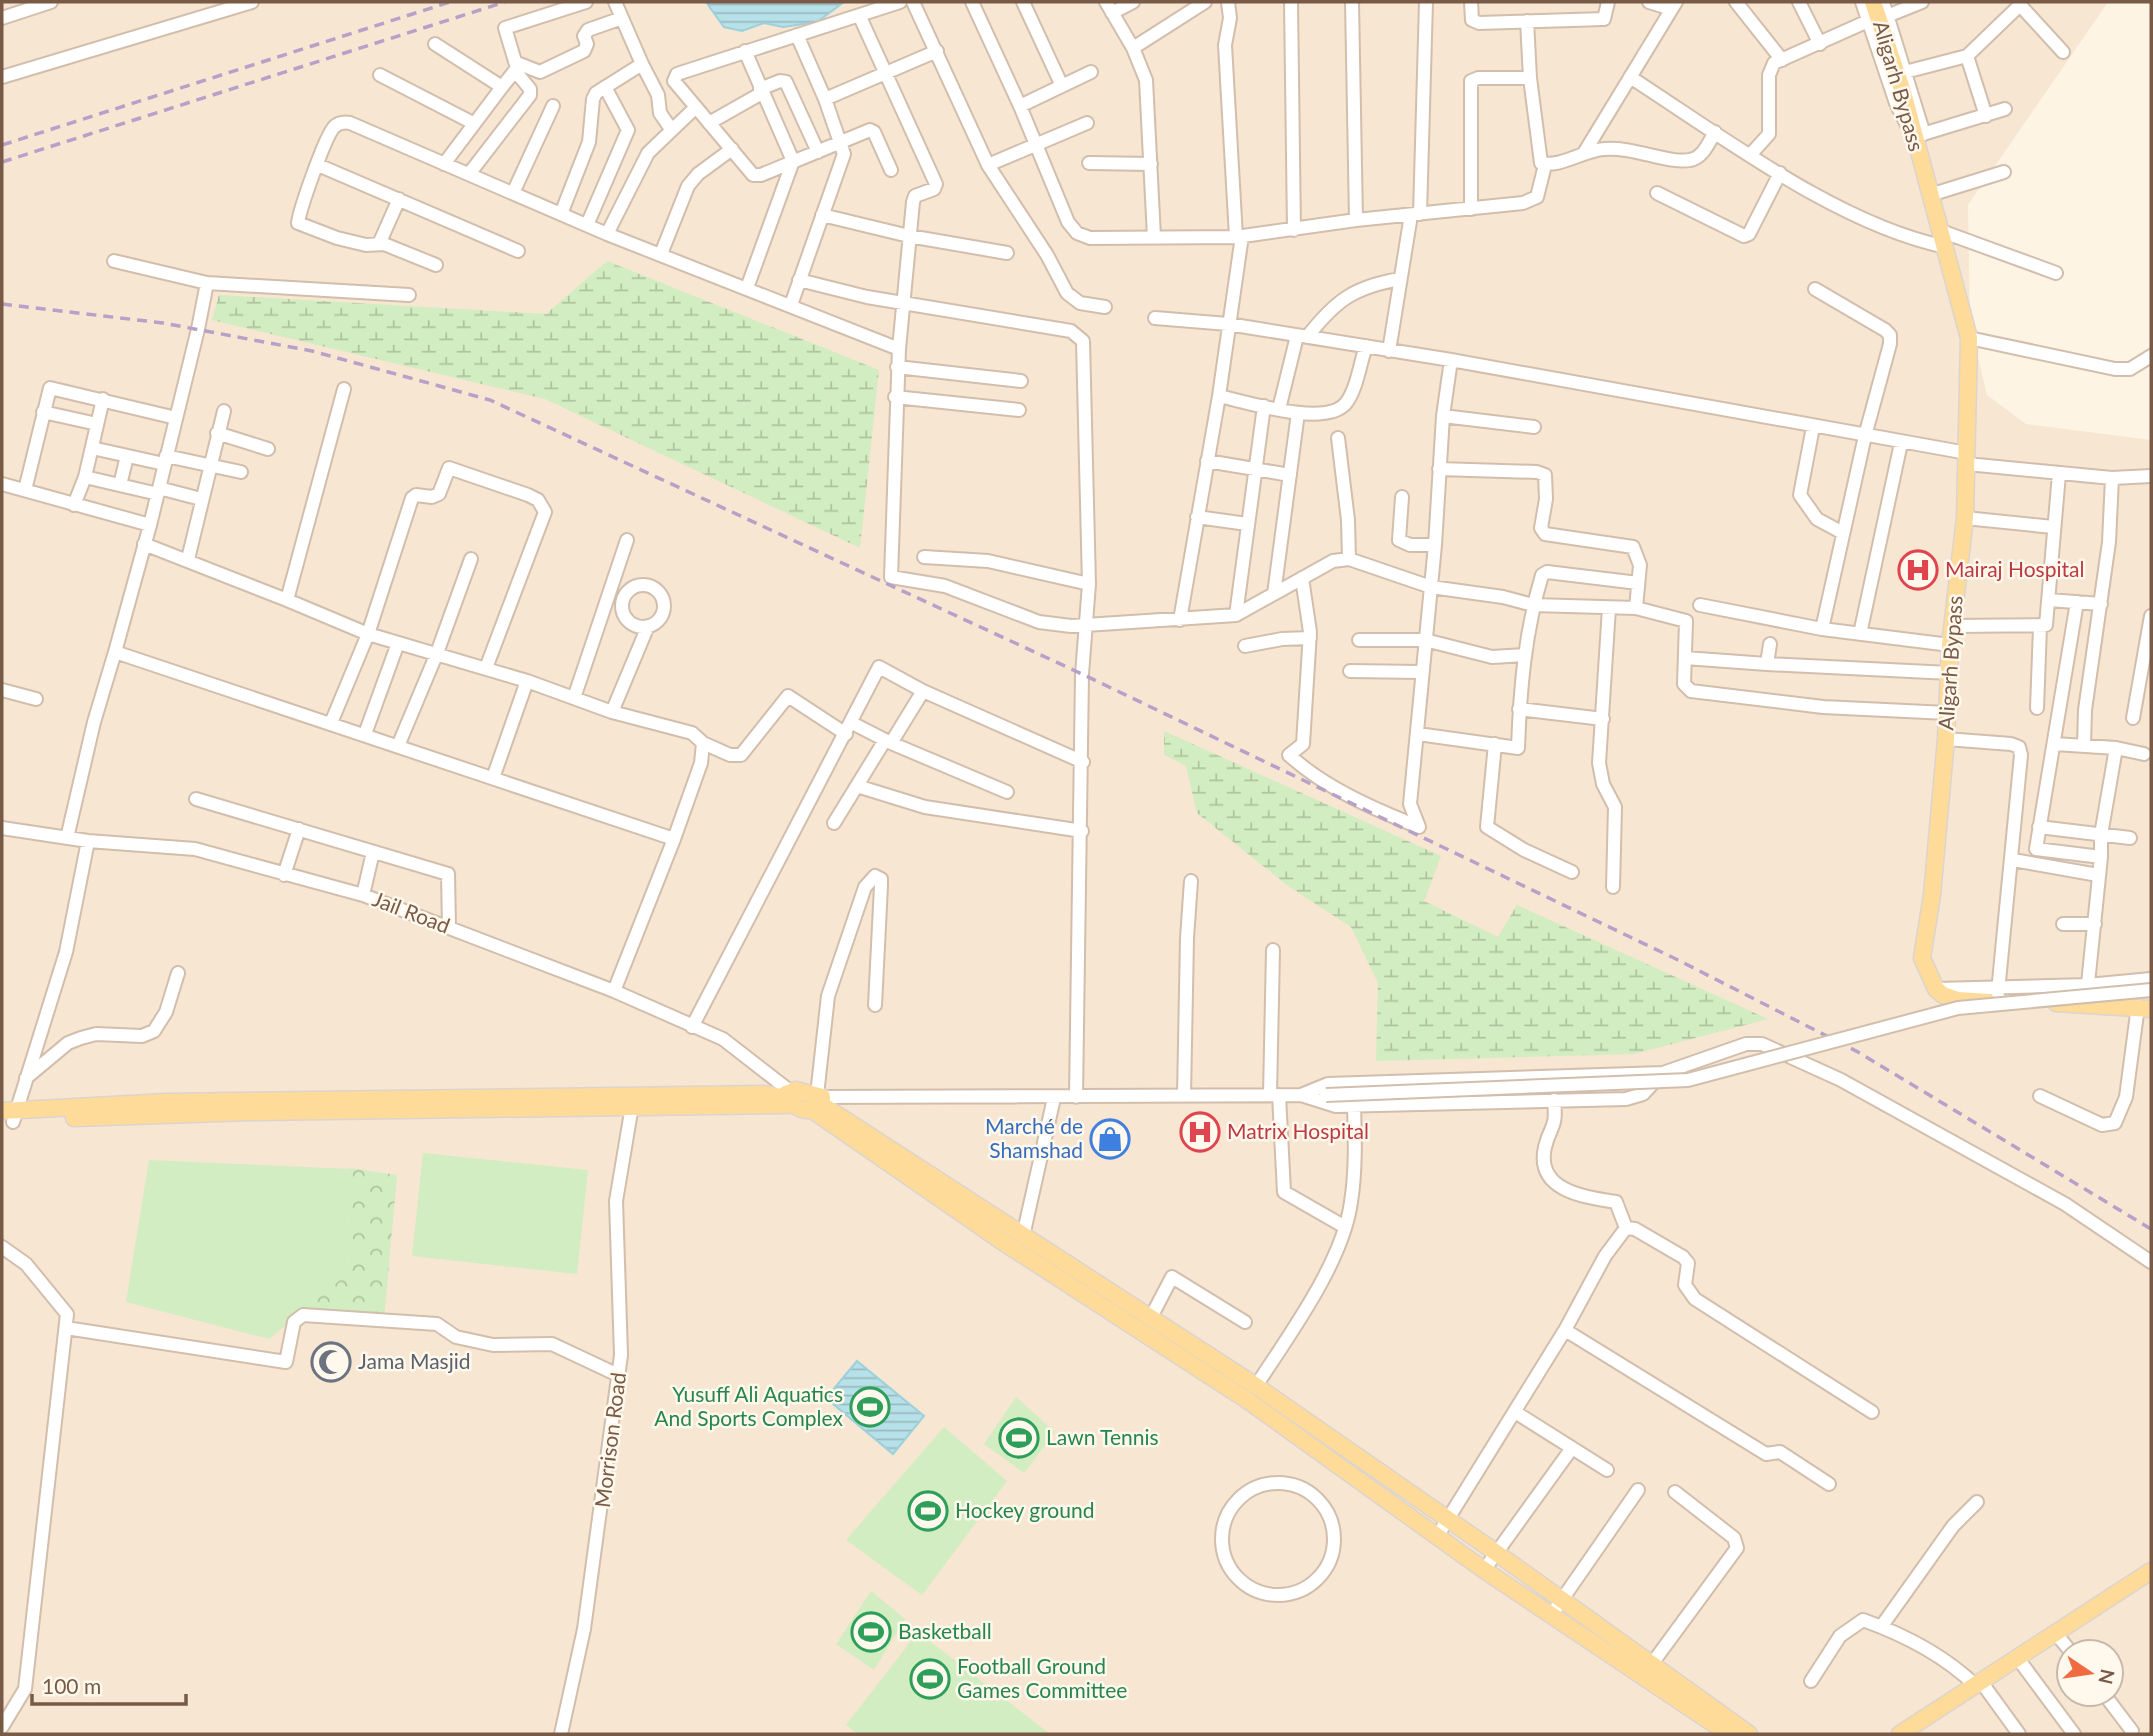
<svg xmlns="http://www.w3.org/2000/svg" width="2153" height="1736" font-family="Lato,sans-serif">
	<defs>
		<pattern id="wetland-marsh" width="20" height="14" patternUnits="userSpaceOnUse" patternTransform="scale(1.75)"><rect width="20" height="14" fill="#d2edc1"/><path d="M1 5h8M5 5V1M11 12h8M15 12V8" fill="none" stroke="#afc39f"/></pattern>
		<pattern id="park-crowns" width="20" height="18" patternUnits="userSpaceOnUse" patternTransform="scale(1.75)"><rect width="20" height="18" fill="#d2edc1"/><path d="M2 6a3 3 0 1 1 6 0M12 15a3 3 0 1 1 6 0" fill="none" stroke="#afc39f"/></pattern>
		<pattern id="water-rules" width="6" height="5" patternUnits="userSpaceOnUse" patternTransform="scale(1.75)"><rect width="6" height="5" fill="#b7e1e9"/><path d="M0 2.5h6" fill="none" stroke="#9ab9bf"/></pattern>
	</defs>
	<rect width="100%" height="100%" fill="#fef4e4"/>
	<!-- residential -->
	<path fill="#f6e6d2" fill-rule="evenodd" d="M2,2h2106l-140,203 2,120 17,70 39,29 125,16v1294h-2149zM2069,1652h42v42h-42z"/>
	<!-- wetland -->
	<path fill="url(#wetland-marsh)" d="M607,261l272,109 -19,178 -315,-149 -333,-79 7,-25 327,19z
		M1164,731l277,125 -17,45 74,36 19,-32 251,114 -134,35 -258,7 2,-78 -27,-56 -63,-41 -91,-73 -11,-47 -22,-11z"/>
	<!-- park -->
	<path fill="url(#park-crowns)" d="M350,1168l47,7 -13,144 -83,-7 46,-38z"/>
	<!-- garden -->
	<path fill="#d2edc1" d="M423,1153l165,17 -11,104 -165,-18z
		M149,1160l201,9 -3,105 -78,65 -143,-37z
		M1016,1397l39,35 -31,41 -40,-29z
		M944,1427l63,54 -85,114 -76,-55z
		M871,1591l34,28 -31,51 -38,-26z
		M918,1632l132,102h-192l-12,-9z"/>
	<!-- water -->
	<path fill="url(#water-rules)" stroke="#9cd0dc" stroke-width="2" d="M706,2h138l-27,20 -34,5 -19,-4 -22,8 -18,-4z
		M857,1361l67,55 -31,38 -67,-56z"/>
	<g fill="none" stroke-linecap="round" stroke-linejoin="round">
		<!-- minor casing -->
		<g stroke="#d2beac" stroke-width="16">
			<path id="minor" d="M913,2l75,163 59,90 20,38 13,10 25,4
				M972,2l48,104 48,116 9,11 13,5 146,-1 120,-17 167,-17 14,-6 8,-32
				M1023,2l39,84
				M1106,2l27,46 13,32 8,157
				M1228,2l2,16 -5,27 11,192
				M1291,2l3,228
				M1352,2l4,218
				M1471,2l1,18 7,3 125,-4 4,-17
				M1649,2l22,7
				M1736,2l46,58
				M1799,2l21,42
				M1862,2l34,101 17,34 92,-28
				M1883,2l41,132
				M1112,13l21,-11
				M1887,16l35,-14
				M860,17l76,167 -2,5 -19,7 -2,6 -14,147
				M2,18l49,-16
				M1527,21l3,57 11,85c19,5 43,-13 63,-14 28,-3 64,15 86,11 13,-2 19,-18 25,-28
				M435,44l67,43 -58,77
				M1133,48l72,-46
				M745,51l48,110 -46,127
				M1967,56l19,60
				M517,63l23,9 44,-21 3,-7 -3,-8 4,-6 34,-12
				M642,64l16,31 2,18 11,16
				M1905,72l62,-16 53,-51 43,47
				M380,75l93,48
				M2,77l250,-75
				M1630,77c93,60 209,148 316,170
				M502,87l15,-19 -12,-40 81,-26
				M760,89l20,-8 6,1 32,70
				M825,99l112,-48
				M1020,106l71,-34
				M709,123l53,-30
				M1584,153l92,-151
				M1751,154l18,-20v-59l5,-12 94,-42
				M1089,163l62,1
				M318,165l200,86
				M988,165l99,-42
				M891,170l-17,-38 -4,-2 -109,45h-8l-79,-94 3,-7 223,-72
				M469,174l61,-79v-6l-14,-17
				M513,193l40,-87
				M1657,193l87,43 5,-2 31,-61
				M1930,195l74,-23
				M1471,209v-128l7,-3h52
				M561,214l28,-72 4,-43 3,-6 46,-29 -27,-62
				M1420,214l6,-212
				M822,215l87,21 98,17
				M587,225l41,-95 -23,-43
				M1941,231l115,42
				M607,234l41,-81 48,-46
				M379,244l20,-45
				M661,254l27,-68 10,-12 34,-25
				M114,261l93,22 202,12
				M436,265l-52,-21 -18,1 -29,-7 -39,-15c2,-15 27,-86 36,-96 5,-5 10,-5 16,-4l257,111 292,115 -8,228 54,9 94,36 32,4 165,-11 97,-54 16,-2 82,28 72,10 30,8 103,3
				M799,280l68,17 204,34 12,10 6,243 -7,90 -6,423
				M791,305l53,-151 -19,-55 -28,-64
				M1155,318l73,6 223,36 516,93
				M1307,337c29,-37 47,-50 93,-58
				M1969,338l146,31h15l21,-13
				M1389,351l22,-136
				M897,367l124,14
				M344,389l-57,211 81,34 159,47 85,31 80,21 11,10 -2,20 -27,76 -60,152
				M1219,396c28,6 107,32 127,7 11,-14 14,-40 20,-57
				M895,397l124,13
				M1279,409l18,-73
				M43,412l54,12
				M1443,416l91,11
				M1813,427l-13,68 17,24 26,14
				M217,433l51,16
				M1338,438l10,82 1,39
				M92,448l72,16
				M166,456l75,16
				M1207,461l83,14
				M1967,464l145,14 -3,64 -24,168 -1,35
				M1439,469l98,3 8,3 1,24 -5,29 4,6 88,13 7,18 -4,43 50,13 -2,63 7,7 132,16 124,6
				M85,477l73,17
				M2112,478l39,-2
				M2,484l148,41 48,-196 9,-46
				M120,485l7,-29
				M159,488l42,11
				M25,490l25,-102 126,30
				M1402,497l-3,43 11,5h25
				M74,505l11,-28 18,-78
				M1197,517l50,7
				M1965,518l88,9
				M150,525l-35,127 559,187
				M144,544l143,56
				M924,557l64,4 101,23
				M188,559l36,-148
				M1302,578l8,54 -7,112 -14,11c36,33 85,54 130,72l-9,-23 25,-259 8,-129 8,-56
				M622 606a21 21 0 1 1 42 0a21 21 0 1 1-42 0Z
				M1274,594l24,-181
				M2049,600l52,4
				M2077,602l-41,247 65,8 -15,146
				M1700,605l122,24 43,-193 25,-92v-9l-5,-5 -70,-41
				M1609,608l-10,155 4,21 12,23 -2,80
				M1236,615l28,-209
				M1180,620l39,-224 23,-160
				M1952,626l94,-1 13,-151
				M1822,629l128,16
				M1860,634l41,-191
				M1359,640h66l67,17 33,-2
				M1770,644l-3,20 183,9
				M1245,646l37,-7 28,-1
				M1685,658l82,6
				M1350,671l71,1
				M2,690l34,9
				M574,698l53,-158
				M2037,708l3,-81
				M1519,709l84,10
				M612,712l36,-86
				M2133,718l18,-102
				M331,723l37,-89 44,-136 4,-3 16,2 7,-3 10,-26 79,27 10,5 7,12 -59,156
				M852,723l39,20 116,49
				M365,734l33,-91
				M1418,734l100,14c2,-59 7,-116 24,-173l5,-3 91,11
				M1946,739l65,5 8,3 2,8 -24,247
				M703,743l27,12h11l47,-59 58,38
				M891,743l32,-52 160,71
				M1495,744l-8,83 37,23 48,22
				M2055,744l61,4 28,6
				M398,746l39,-93 34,-94
				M493,778l34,-97
				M857,786l68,21 157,24
				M196,799l252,75 1,54
				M834,823l51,-83
				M2039,827l91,11
				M2,828l86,13 107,8 168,46 251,96 109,48 67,52
				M67,838l27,-116 21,-70
				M2101,857v-22l15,-87
				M2013,860l85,15
				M284,875l15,-46
				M363,895l10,-43
				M2063,924h32
				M1936,989l152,-4 63,-6
				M692,1027l187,-360 44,24
				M26,1078l42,-35 13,-5 15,-4 46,2 12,-5 12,-19 12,-39
				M817,1095l11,-99 37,-109 10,-11 6,3v7l-6,119
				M1270,1095l3,-145
				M1279,1095l5,97 61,35
				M1301,1095l27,-11 335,-11 83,-29h16l79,36 224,124 86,58
				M1301,1095l35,11 290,-7 17,-5 15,-16
				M1184,1096l3,-158 4,-57
				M2040,1096l62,29 13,-2 11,-26 12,-91
				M822,1097l486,-2
				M1554,1100c3,30 -3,23 -9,47 -10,44 40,50 71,55l10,26
				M13,1122l53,-170 22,-111
				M1023,1236l31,-138
				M2,1247l24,17 41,50 -42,375 -23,38
				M1150,1319l22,-42 73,45
				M66,1328l220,34 8,-40 9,-7 134,9 19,13 37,8 59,-1 66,31
				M1565,1330l201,124 14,-2 49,32
				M1256,1386c33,-51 87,-124 95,-184 5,-32 4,-64 3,-96
				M1515,1412l92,58
				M1222 1539a56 56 0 1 1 112 0a56 56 0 1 1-112 0Z
				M1438,1535l127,-205 40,-74 21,-28 9,1 48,28 5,6 -3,22 10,14 177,113
				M1484,1570l88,-122
				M1552,1614l86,-124
				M1881,1627l72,-101 24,-24
				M2057,1635l14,17
				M2019,1660l55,74
				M1651,1665l86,-117 -3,-10 -59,-46
				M1811,1681l29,-45 23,-16c42,15 81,35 113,66
				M1982,1683l37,51
				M2104,1694l28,37
				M561,1734l23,-105 37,-274 -5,-154 17,-101"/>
		</g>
		<!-- major casing -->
		<g stroke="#dcd4cf" stroke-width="19">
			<path id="major" d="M1873,2l30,90 66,246 -4,180 -15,127 -4,94 -14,156 -10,63 14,31 7,6 15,5 30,2
				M2056,1003l95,6
				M784,1098l2,-4 10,-4 26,7v8l434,281 242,168 251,180
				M812,1110l188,130 247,160 237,170 245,164
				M2,1111l165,-9 598,-8c5,1 13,2 17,4 13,7 22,18 38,8
				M74,1118l176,-6 537,-7
				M1900,1734l251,-163"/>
		</g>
		<!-- minor -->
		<use href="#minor" stroke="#fff" stroke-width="12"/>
		<!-- major -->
		<use href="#major" stroke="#ffdb9a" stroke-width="16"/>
		<!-- rail -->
		<path stroke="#b7a1c8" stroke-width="3.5" stroke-dasharray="10 7" stroke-linecap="butt" d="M2,145l448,-143
			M2,162l503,-160
			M2,304l161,19 149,28 178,49 592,274 596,286 180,92 293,177"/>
		<!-- minor-bridge casing -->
		<g stroke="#d2beac" stroke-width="16" stroke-linecap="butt">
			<path id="minor-bridge" d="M1326,1095l362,-15 270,-72 193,-18"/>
		</g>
		<!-- minor-bridge -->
		<use href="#minor-bridge" stroke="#fff" stroke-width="12"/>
	</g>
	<!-- icons -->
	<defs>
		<g id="hospital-ring" transform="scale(2.0125)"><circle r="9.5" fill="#fff8ec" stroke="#e0444e" stroke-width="1.5"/><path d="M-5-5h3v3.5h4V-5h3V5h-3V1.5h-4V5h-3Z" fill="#e0444e"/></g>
		<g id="shop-ring" transform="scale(2.0125)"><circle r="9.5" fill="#fff8ec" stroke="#3f7fe0" stroke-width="1.5"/><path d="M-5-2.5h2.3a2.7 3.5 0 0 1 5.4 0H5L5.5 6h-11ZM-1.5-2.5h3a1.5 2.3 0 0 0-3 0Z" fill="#3f7fe0"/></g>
		<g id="mosque-ring" transform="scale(2.0125)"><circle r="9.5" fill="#fff8ec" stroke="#6b7280" stroke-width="1.5"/><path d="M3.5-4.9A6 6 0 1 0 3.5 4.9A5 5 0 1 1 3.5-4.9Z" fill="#6b7280"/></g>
		<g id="stadium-ring" transform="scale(2.0125)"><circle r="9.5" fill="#fff8ec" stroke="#2e9e5b" stroke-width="1.5"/><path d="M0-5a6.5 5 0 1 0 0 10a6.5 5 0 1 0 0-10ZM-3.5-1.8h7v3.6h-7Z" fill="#2e9e5b"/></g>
	</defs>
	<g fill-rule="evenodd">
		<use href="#hospital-ring" x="1918" y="570"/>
		<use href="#hospital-ring" x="1200" y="1132"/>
		<use href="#shop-ring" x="1110" y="1139"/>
		<use href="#mosque-ring" x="331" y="1362"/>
		<use href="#stadium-ring" x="870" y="1407"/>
		<use href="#stadium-ring" x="1019" y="1438"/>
		<use href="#stadium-ring" x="928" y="1511"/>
		<use href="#stadium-ring" x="871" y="1632"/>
		<use href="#stadium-ring" x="930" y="1679"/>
	</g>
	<g text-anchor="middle" stroke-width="5" stroke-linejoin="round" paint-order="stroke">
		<!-- street labels -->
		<g font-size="21" fill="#785a47" stroke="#fff8ec">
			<text transform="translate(1898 86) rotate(74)" y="7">Aligarh Bypass</text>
			<text transform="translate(1951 663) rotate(-86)" y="7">Aligarh Bypass</text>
			<text transform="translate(411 913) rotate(21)" y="7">Jail Road</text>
			<text transform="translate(611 1440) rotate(-83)" y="7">Morrison Road</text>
		</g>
		<!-- health labels -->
		<g font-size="21" fill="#be3a42" stroke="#fff8ec" text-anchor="start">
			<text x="1945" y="577">Mairaj Hospital</text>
			<text x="1227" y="1139">Matrix Hospital</text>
		</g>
		<!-- shop labels -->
		<g font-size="21" fill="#366cbe" stroke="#fff8ec" text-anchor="end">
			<text x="1083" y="1134">Marché de<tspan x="1083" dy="24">Shamshad</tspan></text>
		</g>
		<!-- worship labels -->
		<g font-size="21" fill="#5b616d" stroke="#fff8ec" text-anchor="start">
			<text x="358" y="1369">Jama Masjid</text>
		</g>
		<!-- leisure labels -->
		<g font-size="21" fill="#27864d" stroke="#fff8ec" text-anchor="start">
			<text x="843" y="1402" text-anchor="end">Yusuff Ali Aquatics<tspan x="843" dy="24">And Sports Complex</tspan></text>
			<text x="1046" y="1445">Lawn Tennis</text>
			<text x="955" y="1518">Hockey ground</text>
			<text x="898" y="1639">Basketball</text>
			<text x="957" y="1674">Football Ground<tspan x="957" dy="24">Games Committee</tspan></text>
		</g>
	</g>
	<!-- border -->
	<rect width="2153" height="1736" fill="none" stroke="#785a47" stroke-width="7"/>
	<!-- north arrow -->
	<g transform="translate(2090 1673) rotate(103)"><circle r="33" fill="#fff8ec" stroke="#c9b9aa" stroke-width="2"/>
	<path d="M0-5L12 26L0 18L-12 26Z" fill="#f06b40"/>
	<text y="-10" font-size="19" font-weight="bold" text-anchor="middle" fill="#785a47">N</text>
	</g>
	<!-- scale -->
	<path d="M32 1694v10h154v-10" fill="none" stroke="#785a47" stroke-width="3.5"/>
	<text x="42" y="1694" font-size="21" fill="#785a47" stroke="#fff8ec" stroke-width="5" paint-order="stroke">100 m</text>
</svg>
